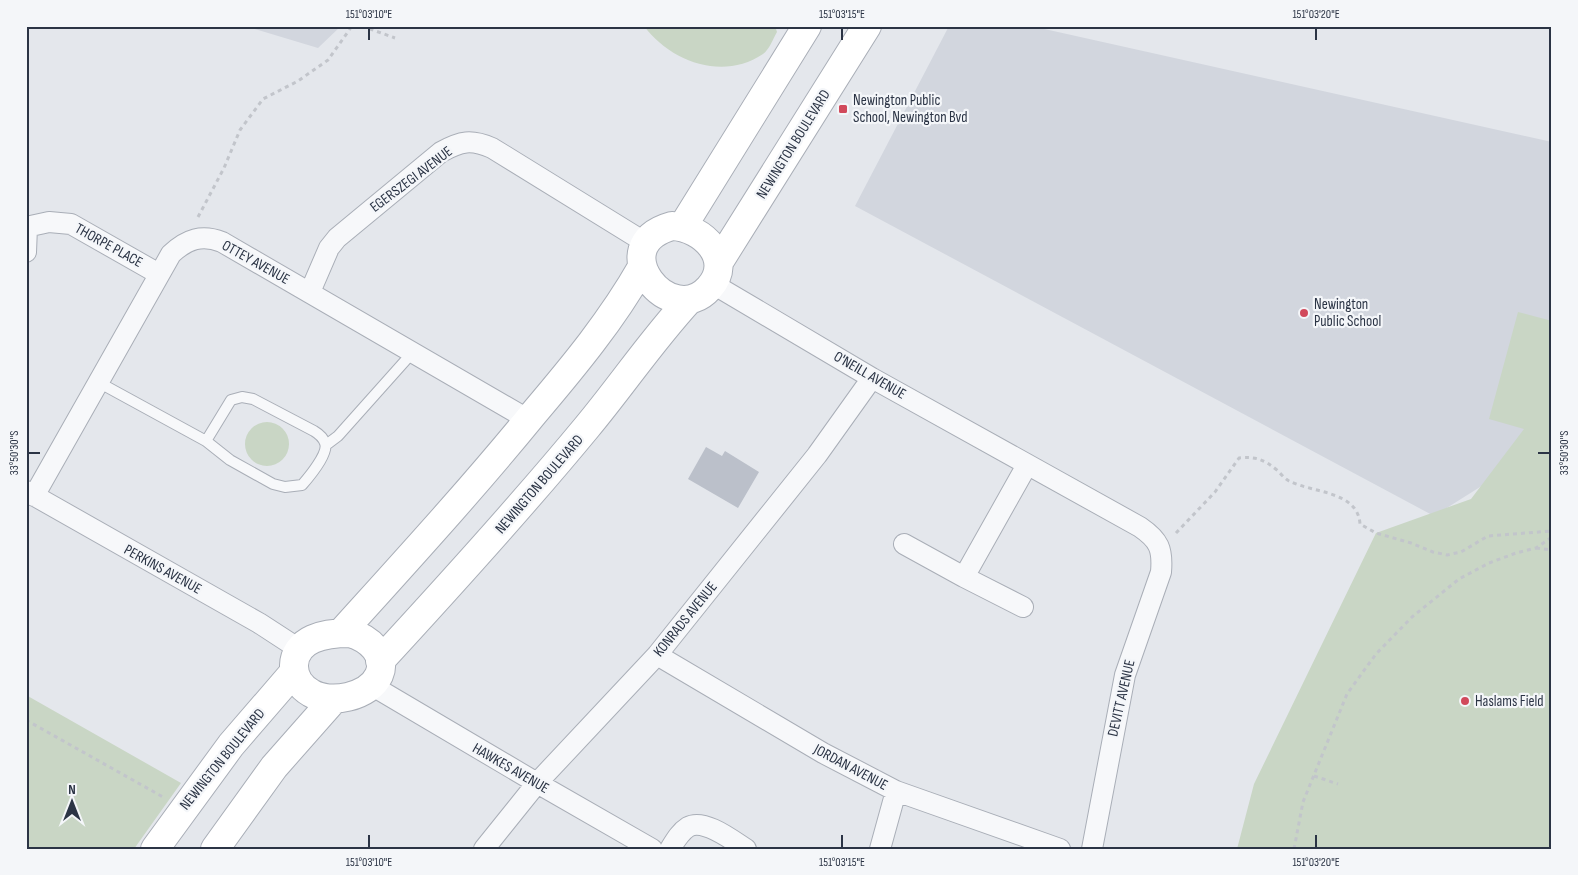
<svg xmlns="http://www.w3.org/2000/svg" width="1578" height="875" font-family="'Sofia Sans Condensed',sans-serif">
	<rect width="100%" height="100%" fill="#e4e7ec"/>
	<!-- built -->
	<path fill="#d2d6de" d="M245,26h96l-23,22z
		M949,26h82l521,116v278l-26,38 -92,58 -579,-310z"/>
	<!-- green -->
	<path fill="#c9d6c5" d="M644,26h131l2,6c-4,7 -8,18 -14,22 -40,27 -92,8 -119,-28z
		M1518,312l34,9v528h-315l17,-65 122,-251 95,-34 53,-70 -35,-10z
		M245 444a22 22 0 1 1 44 0a22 22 0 1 1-44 0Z
		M26,695l155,88 -47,66h-108z"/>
	<!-- building -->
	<path fill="#bbc0ca" d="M706,447l16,9 3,-5 34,21 -21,36 -50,-29z"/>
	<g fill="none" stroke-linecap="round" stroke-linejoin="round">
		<!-- lane casing -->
		<g stroke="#a9aeb7" stroke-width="12">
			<path id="lane" d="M98,382l108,59 24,19 43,24 12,3 17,-2c7,-8 27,-32 23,-42 -2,-6 -6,-9 -11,-12l-61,-32 -11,-2 -11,3 -25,41
				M326,445l12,-9 75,-84"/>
		</g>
		<!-- street casing -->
		<g stroke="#a9aeb7" stroke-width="22">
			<path id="street" d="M26,227l23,-5 22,2 88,50
				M26,252l1,-25
				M713,284l159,94 268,149c19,13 23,22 21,45l-36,103 -33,174
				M310,292l19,-44 8,-10 104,-86c20,-11 30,-13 51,-4l154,95
				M26,491l233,132 40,26
				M34,496l137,-242c16,-15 31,-20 51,-12l307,178
				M904,544l60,33 63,-112
				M964,577l59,30
				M657,655l166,98 73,38 164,58
				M371,685l166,98 115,66
				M484,849l53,-66 120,-128 160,-200 55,-77
				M670,849c5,-8 10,-17 18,-22 16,-9 44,13 58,22
				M880,849l16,-58"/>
		</g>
		<!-- secondary casing -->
		<g stroke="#a9aeb7" stroke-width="30">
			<path id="secondary" d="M672,226c31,1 63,34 37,62 -38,43 -108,-42 -37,-62z
				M683,226l124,-200
				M719,262l148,-236
				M341,633c65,-72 131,-144 193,-220 39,-46 78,-93 108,-146
				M350,633c18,5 38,21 29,42 -10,22 -49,30 -68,18 -23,-13 -23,-43 2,-54 11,-5 25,-6 37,-6z
				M380,661c71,-77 141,-154 207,-234 35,-42 65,-87 102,-127
				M155,849l76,-104 63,-73
				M215,849l59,-82 60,-68"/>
		</g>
		<!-- path -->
		<path stroke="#c2c5cb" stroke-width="3" stroke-dasharray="4 4" stroke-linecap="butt" d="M362,26l33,12
			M198,217l26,-49 16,-38 23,-31 35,-18 30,-21 24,-34
			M1176,533l39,-41 24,-34c17,-2 26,2 39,13 3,3 7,8 11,10 24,12 69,10 71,43l16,9 35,10 22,9 14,3 14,-3 27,-16 64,-5
			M1536,548l16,2
			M26,720l137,77
			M1314,776l24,8
			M1294,849l9,-47 44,-108 29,-40 36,-37 47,-38 30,-16 27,-10 20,-5 16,-11"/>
		<!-- lane -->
		<use href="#lane" stroke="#f7f8fa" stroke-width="10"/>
		<!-- street -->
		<use href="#street" stroke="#f7f8fa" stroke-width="20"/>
		<!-- secondary -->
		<use href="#secondary" stroke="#fff" stroke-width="28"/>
	</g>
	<!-- ticks -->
	<path fill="none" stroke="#2b3445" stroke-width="2" d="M369,28v12M842,28v12M1316,28v12M28,453h12M1538,453h12M369,835v13M842,835v13M1316,835v13"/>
	<!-- markers -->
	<g fill="#d1495b" stroke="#f4f6f9" stroke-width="2">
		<rect x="838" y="104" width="10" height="10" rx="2.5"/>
		<circle cx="1304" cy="313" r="5"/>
		<circle cx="1465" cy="701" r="5"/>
	</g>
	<g text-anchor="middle" stroke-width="4.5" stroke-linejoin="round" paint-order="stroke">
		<!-- poi labels -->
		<g font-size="15" fill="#2b3445" stroke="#f4f6f9" text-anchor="start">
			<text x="853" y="105">Newington Public<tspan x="853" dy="17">School, Newington Bvd</tspan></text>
			<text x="1314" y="309">Newington<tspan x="1314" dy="17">Public School</tspan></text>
			<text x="1475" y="706">Haslams Field</text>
		</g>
		<!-- street labels -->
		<g font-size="15" fill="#2b3445" stroke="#f4f6f9">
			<text transform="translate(793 144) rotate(-58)" y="5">NEWINGTON BOULEVARD</text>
			<text transform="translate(411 179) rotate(-37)" y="5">EGERSZEGI AVENUE</text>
			<text transform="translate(109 245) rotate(29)" y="5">THORPE PLACE</text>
			<text transform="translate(256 262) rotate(29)" y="5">OTTEY AVENUE</text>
			<text transform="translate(870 375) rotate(30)" y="5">O'NEILL AVENUE</text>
			<text transform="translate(539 484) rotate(-49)" y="5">NEWINGTON BOULEVARD</text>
			<text transform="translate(163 569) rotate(29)" y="5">PERKINS AVENUE</text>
			<text transform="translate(685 619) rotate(-51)" y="5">KONRADS AVENUE</text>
			<text transform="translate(1121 698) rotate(-77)" y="5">DEVITT AVENUE</text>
			<text transform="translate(222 759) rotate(-51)" y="5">NEWINGTON BOULEVARD</text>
			<text transform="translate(851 767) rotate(28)" y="5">JORDAN AVENUE</text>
			<text transform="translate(511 768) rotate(30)" y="5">HAWKES AVENUE</text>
		</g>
	</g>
	<!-- border -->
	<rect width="1578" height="875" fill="none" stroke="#f4f6f9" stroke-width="55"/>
	<!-- north arrow -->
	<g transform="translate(72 802)" stroke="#f4f6f9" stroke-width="4" paint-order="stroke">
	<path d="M0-4L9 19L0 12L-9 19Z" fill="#2b3445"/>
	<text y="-8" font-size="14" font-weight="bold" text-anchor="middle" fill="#2b3445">N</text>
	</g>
	<rect x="28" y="28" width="1522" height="820" fill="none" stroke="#2b3445" stroke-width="2"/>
	<g font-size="12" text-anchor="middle" fill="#2b3445">
		<text x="369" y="18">151°03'10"E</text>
		<text x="842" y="18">151°03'15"E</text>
		<text x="1316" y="18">151°03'20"E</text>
		<text transform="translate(14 453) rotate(-90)" y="4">33°50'30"S</text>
		<text transform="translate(1564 453) rotate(-90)" y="4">33°50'30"S</text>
		<text x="369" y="866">151°03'10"E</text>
		<text x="842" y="866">151°03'15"E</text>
		<text x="1316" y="866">151°03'20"E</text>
	</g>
</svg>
